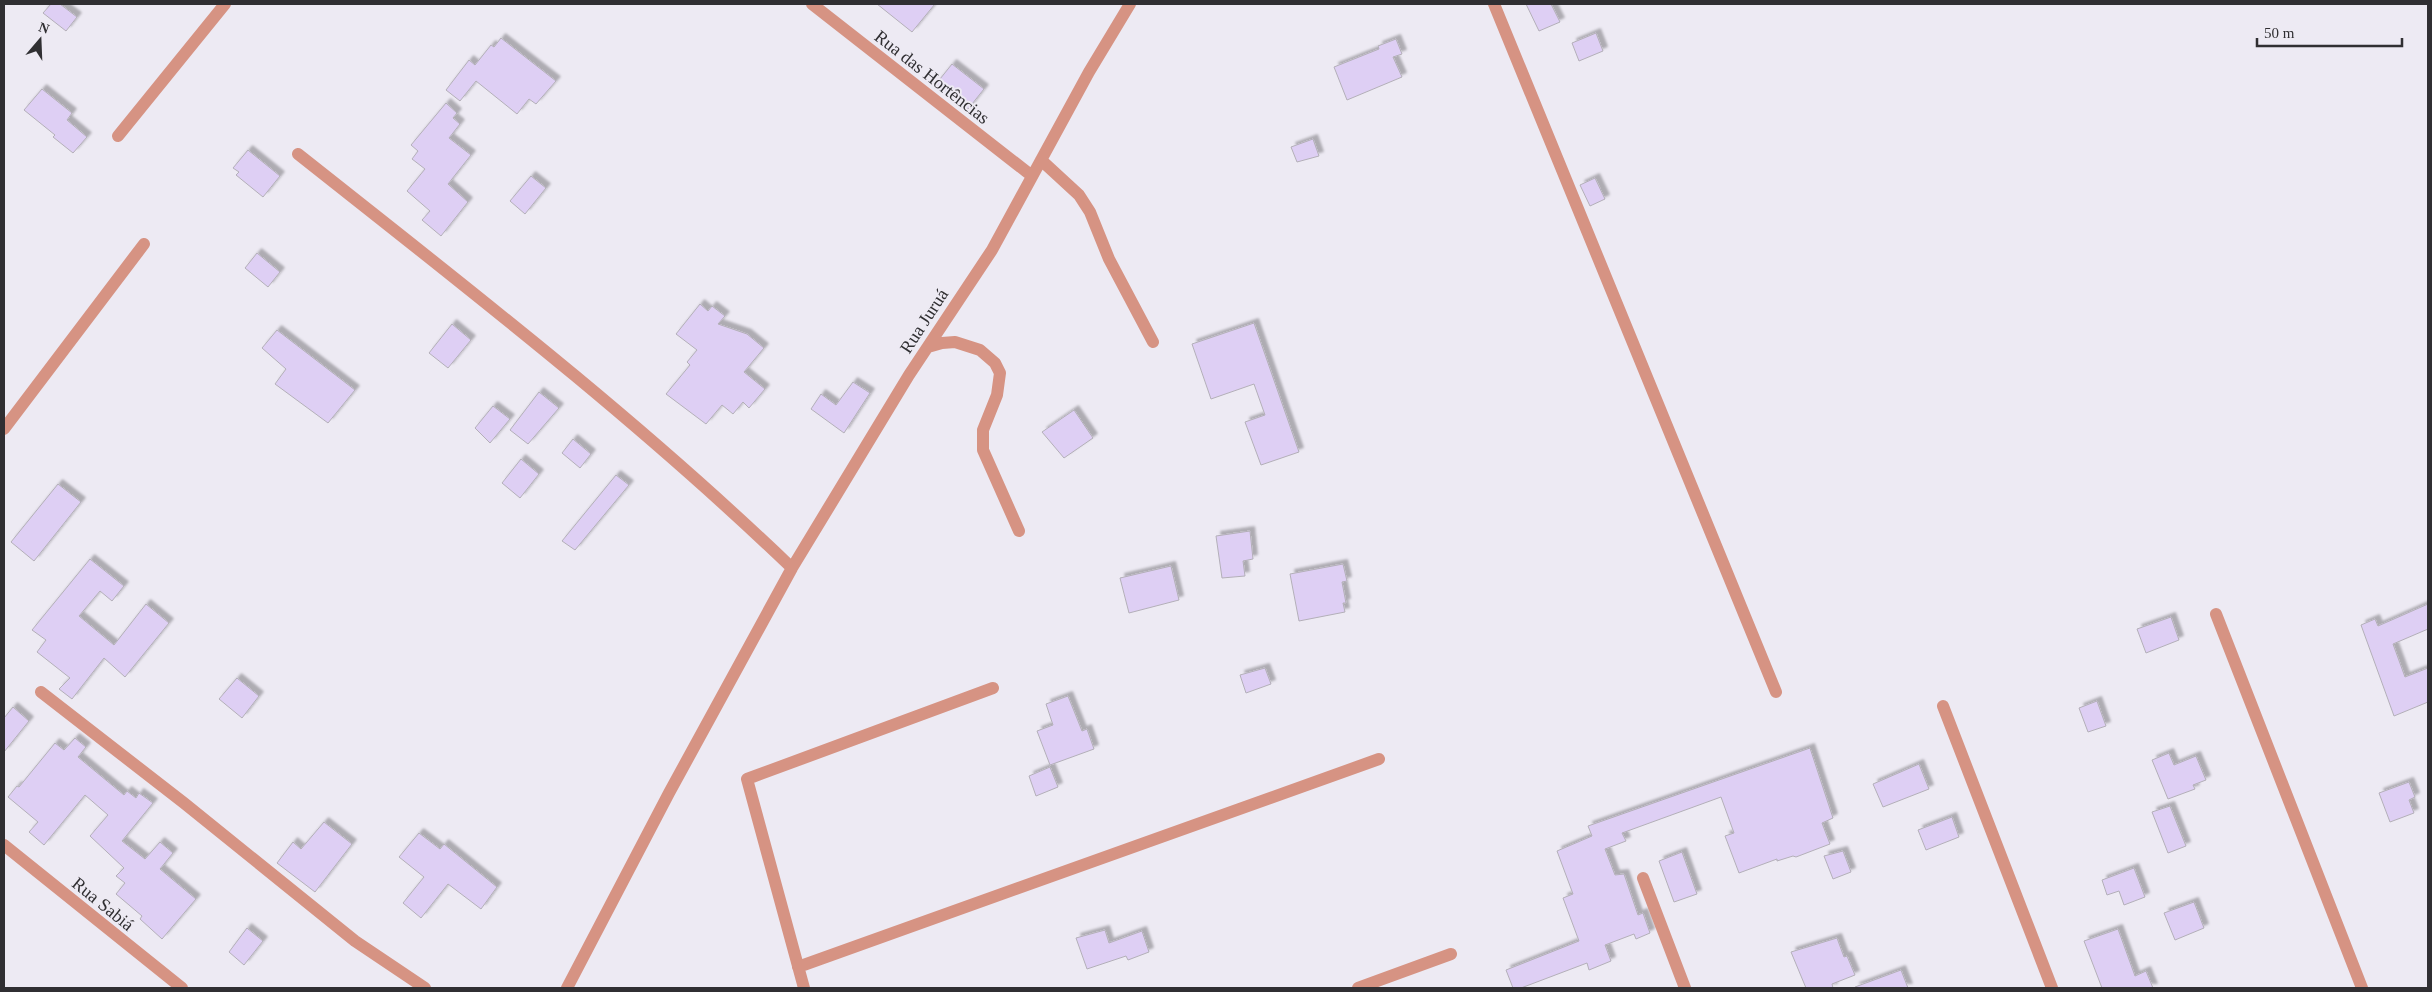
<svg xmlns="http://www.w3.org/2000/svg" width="2432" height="992" font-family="Georgia,serif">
	<defs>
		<filter id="shadow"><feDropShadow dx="4.5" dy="-4.5" stdDeviation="1" flood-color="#0004"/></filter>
	</defs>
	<rect width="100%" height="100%" fill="#edeaf3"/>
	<!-- building -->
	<path fill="#decff4" stroke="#b3afb8" filter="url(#shadow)" d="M51,4h9l17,13 -11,14 -23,-18z
		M877,4h58l-23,28z
		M1526,4h25l9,18 -21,9z
		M1596,33l7,18 -24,10 -7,-18z
		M501,38l55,43 -20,23 -7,-5 -12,15 -41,-33 -16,20 -14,-11 23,-30 6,5 16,-20 3,2z
		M1396,39l6,15 -9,3 9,20 -55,23 -13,-33 45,-18 -1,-3z
		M952,64l32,25 -16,20 -32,-25z
		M42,89l30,24 -5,7 20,17 -14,16 -20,-16 2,-2 -31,-25z
		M446,103l11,10 -4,5 7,6 -11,14 22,17 -23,29 20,18 -27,34 -19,-16 8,-9 -23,-20 18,-22 -13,-10 6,-8 -7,-6z
		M1313,139l6,17 -22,6 -6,-15z
		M248,150l32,26 -17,21 -27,-22 3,-3 -6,-4z
		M531,176l15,12 -21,26 -15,-13z
		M1595,178l10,21 -15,7 -10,-21z
		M257,253l23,19 -12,15 -23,-19z
		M700,304l8,7 4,-5 13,10 -7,8 29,10 17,14 -20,24 21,17 -16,19 -6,-6 -10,12 -11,-9 -16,19 -40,-30 24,-29 -3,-3 10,-12 -21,-16z
		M1254,323l45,129 -38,13 -16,-43 20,-7 -11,-31 -43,15 -19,-55z
		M452,324l19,16 -23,28 -19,-15z
		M277,330l78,60 -27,33 -53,-39 11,-15 -24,-21z
		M853,382l17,11 -26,40 -33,-24 10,-15 15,11z
		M539,392l20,16 -31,36 -18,-14z
		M493,406l17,13 -20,24 -15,-15z
		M1074,410l19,28 -29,20 -22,-26z
		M573,439l18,15 -11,14 -18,-15z
		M521,459l18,15 -19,24 -18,-15z
		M616,475l13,10 -54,65 -13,-9z
		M58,484l23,18 -47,59 -23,-19z
		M1250,531l3,28 -10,2 2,15 -23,2 -6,-42z
		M90,559l34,27 -12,15 -12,-10 -21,25 35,29 32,-41 23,19 -44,54 -21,-19 -32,41 -13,-10 11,-11 -33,-26 9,-12 -14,-10z
		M1343,564l4,17 -5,1 4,21h-3l2,9 -46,9 -9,-47z
		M1171,566l8,34 -50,13 -9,-35z
		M2428,604v25l-35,15 12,33 23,-9v34l-34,14 -33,-91 14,-6 3,7z
		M2171,617l8,23 -33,13 -9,-24z
		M1265,668l6,16 -25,9 -6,-18z
		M237,678l22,18 -17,22 -23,-19z
		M1068,696l14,35 5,-2 7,20 -44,16 -13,-34 16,-6 -7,-21z
		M2097,701l9,25 -18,6 -9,-24z
		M13,707l16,14 -25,31v-34z
		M75,738l11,9 -8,10 46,38 3,-4 9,7 3,-5 14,10 -31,38 23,18 15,-17 13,11 -13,16 36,30 -34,40 -22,-20 2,-3 -26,-22 9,-11 -9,-7 8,-8 -34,-32 18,-21 -23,-20 -41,50 -15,-13 9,-10 -30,-25 9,-11 2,1 36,-44 9,7z
		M1810,748l23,70 -11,5 8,21 -34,13 -3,-1 -16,5v-2l-38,14 -14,-37 9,-3 -13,-36 -99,36 4,8 -21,8 10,26 9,-1 14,41 5,-2 7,20 -14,6 -2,-5 -29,11 6,16 -22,9 -2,-7 -66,25h-8l-7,-18 73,-29 -16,-43 10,-4 -16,-43 35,-15 -4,-10z
		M2169,753l5,12 22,-9 10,24 -13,5 2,4 -27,10 -16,-39z
		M1919,764l10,25 -46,18 -10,-23z
		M1050,767l8,20 -22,9 -7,-20z
		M2409,782l6,15 -6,3 5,13 -24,9 -11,-29z
		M2170,806l16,40 -18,7 -16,-41z
		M1952,817l7,20 -33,13 -8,-20z
		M324,822l28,22 -37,48 -38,-29 16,-21 8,7z
		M419,833l21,16 4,-5 53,43 -16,22 -33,-25 -27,34 -18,-15 21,-26 -25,-20z
		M1843,851l8,21 -18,7 -9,-23z
		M1682,852l15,42 -23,8 -15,-41z
		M2134,868l11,29 -21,8 -5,-14 -12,4 -5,-15z
		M2194,902l10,26 -29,12 -11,-27z
		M247,928l16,13 -19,24 -15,-13z
		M2118,929l17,47 11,-5 7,17h-51l-18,-47z
		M1105,930l4,13 33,-12 7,21 -21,8 -2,-4 -39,13 -11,-31z
		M1837,938l7,19 3,-1 8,19 -23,9 1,4h-27l-15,-36z
		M1901,970l7,18h-53v-1z"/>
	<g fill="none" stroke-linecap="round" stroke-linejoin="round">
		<!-- minor -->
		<path stroke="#d69383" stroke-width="12" d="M812,4l220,172
			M1494,4l282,688
			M118,136l107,-132
			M298,154c168,133 339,265 494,414
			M1041,160l38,35 11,17 19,47 44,83
			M928,347l14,-4 13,-1 25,8 15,13 5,10 -3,22 -14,35v20l36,81
			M4,429l140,-185
			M2216,614l146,374
			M41,692l143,111 171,138 70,47
			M1943,706l109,282
			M4,845l178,143
			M1643,878l42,110
			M798,967l581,-208
			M567,988l102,-195 123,-225 117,-193 83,-125 97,-178 41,-68
			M804,988l-57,-209 246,-91
			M1358,988l93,-34"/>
	</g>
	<g text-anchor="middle" stroke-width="4" stroke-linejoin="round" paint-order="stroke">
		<!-- street labels -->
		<g font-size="18" fill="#302f32" stroke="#edeaf3">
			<text transform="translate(932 77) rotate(38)" y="6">Rua das Hortências</text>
			<text transform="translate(924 321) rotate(-57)" y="6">Rua Juruá</text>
			<text transform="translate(103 904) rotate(39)" y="6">Rua Sabiá</text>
		</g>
	</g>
	<!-- border -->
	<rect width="2432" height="992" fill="none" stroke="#302f32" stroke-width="10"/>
	<!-- north arrow -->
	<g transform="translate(40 40) rotate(19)" stroke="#edeaf3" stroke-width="4" paint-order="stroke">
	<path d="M0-4L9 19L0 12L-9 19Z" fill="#302f32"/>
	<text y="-8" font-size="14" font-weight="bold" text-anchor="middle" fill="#302f32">N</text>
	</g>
	<!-- scale -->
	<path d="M2257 38v8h145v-8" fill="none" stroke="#302f32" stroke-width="2.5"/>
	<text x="2264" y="38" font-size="15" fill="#302f32" stroke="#edeaf3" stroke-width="4" paint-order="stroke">50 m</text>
</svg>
